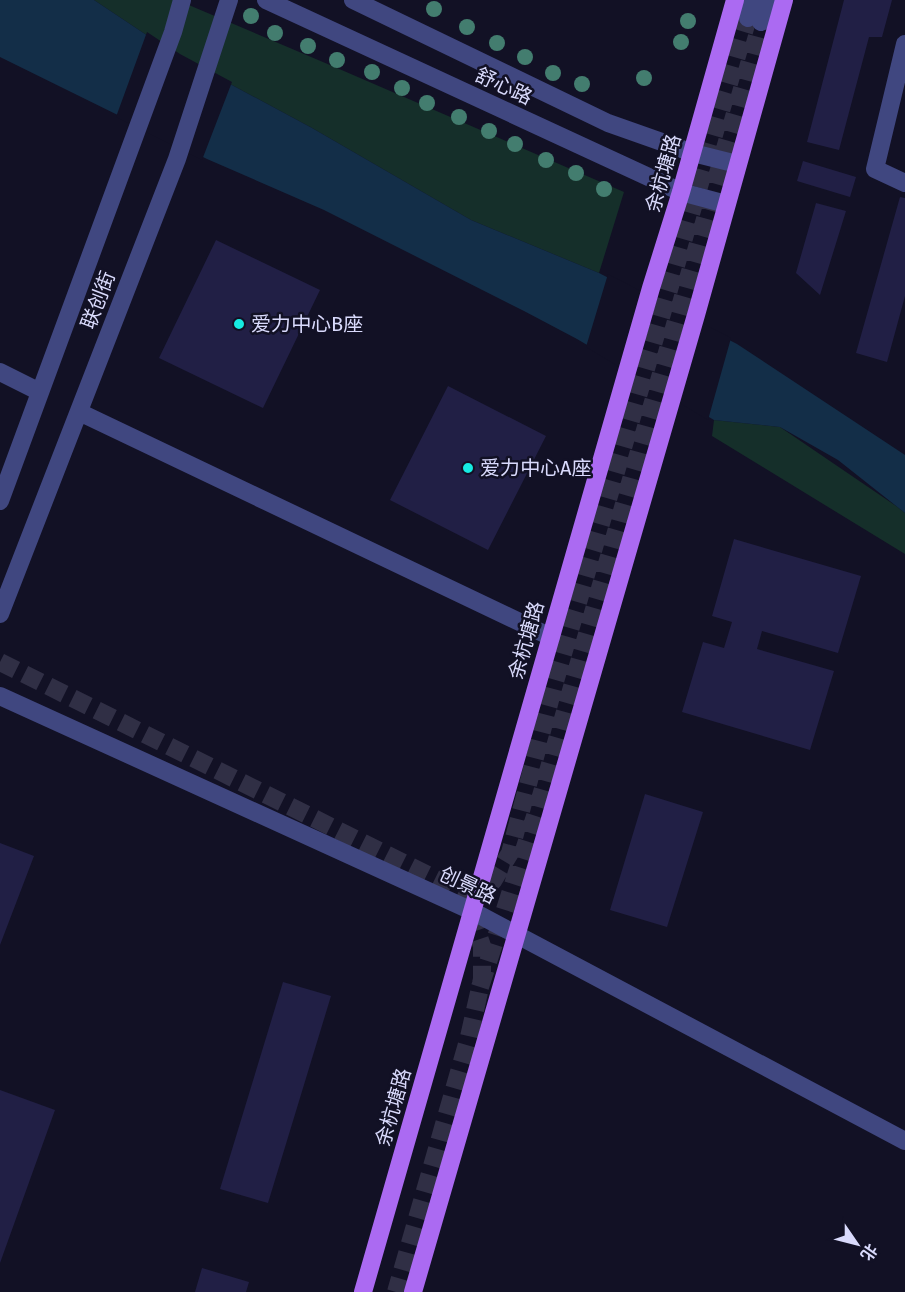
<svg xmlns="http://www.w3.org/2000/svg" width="905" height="1292" font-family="'Fira Sans','Noto Sans SC',sans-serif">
	<rect width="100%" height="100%" fill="#121125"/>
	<!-- green -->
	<path fill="#152f2a" d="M94,0h83l160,68 287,124 -25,81 -128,-53 -159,-92 -134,-72z
		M714,420l66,7 116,79 9,7v41l-193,-118z"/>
	<!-- water -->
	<path fill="#132e48" d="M0,0h94l84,56 134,72 159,92 128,53 138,71 168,111v58l-67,-53 -58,-33 -66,-7 -137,-81 -53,-28 -200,-101 -117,-51 -207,-102z"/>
	<!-- pier -->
	<path fill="#121125" d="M147,32l33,22 52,28 -30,78 -86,-43z
		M608,274l123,64 -23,82 -122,-73z"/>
	<!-- building -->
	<path fill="#211f45" d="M844,0h48l-10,37h-13l-30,113 -32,-8z
		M803,161l53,16 -6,20 -53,-16z
		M900,197l5,1v98l-18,66 -31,-9z
		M816,203l30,8 -26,84 -24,-22z
		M216,240l104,50 -57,118 -104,-50z
		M448,386l98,50 -58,114 -98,-50z
		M734,539l127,37 -23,77 -76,-22 -5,18 77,22 -24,79 -128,-38 21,-70 21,6 8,-26 -20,-6z
		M645,794l58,18 -36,115 -57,-17z
		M0,843l34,13 -34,89z
		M283,982l48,14 -63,207 -48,-14z
		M0,1090l55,20 -55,153z
		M202,1268l47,14 -3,10h-51z"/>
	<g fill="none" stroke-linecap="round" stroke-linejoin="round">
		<!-- minor-tunnel -->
		<path stroke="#302f45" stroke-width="18" stroke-dasharray="18 9" stroke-linecap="butt" d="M0,662l464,231 18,53v33l-13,58 -73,255
			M464,893l29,-12 17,-28 44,-168 194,-667
			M480,987l57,-177 224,-788"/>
		<!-- minor -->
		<path stroke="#404780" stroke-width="18" d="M266,0l415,192 45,12
			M353,0l255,123 85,30 44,11
			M748,18l5,-18
			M761,22l6,-22
			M905,44l-30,125 30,14
			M0,372l40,20
			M79,412l472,225
			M0,501l173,-469 9,-32
			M0,614l177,-455 52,-159
			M0,696l472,215 433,230"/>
		<!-- major -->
		<path stroke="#ab6af2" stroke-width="18" d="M363,1292l288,-1004 30,-96 54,-192
			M413,1292l283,-977 88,-315"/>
	</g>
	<!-- trees -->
	<g fill="#437d6f">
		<circle cx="434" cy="9" r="8"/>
		<circle cx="251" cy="16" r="8"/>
		<circle cx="688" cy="21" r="8"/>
		<circle cx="467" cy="27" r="8"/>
		<circle cx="275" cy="33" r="8"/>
		<circle cx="681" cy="42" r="8"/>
		<circle cx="497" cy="43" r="8"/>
		<circle cx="308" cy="46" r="8"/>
		<circle cx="525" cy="57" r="8"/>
		<circle cx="337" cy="60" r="8"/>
		<circle cx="372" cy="72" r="8"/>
		<circle cx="553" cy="73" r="8"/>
		<circle cx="644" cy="78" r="8"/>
		<circle cx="582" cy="84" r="8"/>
		<circle cx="402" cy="88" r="8"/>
		<circle cx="427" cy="103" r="8"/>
		<circle cx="459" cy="117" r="8"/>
		<circle cx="489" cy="131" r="8"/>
		<circle cx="515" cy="144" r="8"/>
		<circle cx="546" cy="160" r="8"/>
		<circle cx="576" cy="173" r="8"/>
		<circle cx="604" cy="189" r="8"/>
	</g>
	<!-- markers -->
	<g fill="#16ebe2" stroke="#121125" stroke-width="2">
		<circle cx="239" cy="324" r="6"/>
		<circle cx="468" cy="468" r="6"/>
	</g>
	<g text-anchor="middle" stroke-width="5" stroke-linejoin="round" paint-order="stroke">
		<!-- street labels -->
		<g font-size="20" fill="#d9dafc" stroke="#121125">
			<text transform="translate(504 86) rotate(25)" y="7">舒心路</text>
			<text transform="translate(663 173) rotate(-74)" y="7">余杭塘路</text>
			<text transform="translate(98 300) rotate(-69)" y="7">联创街</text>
			<text transform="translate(526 640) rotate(-74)" y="7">余杭塘路</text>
			<text transform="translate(468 885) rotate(25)" y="7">创景路</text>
			<text transform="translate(393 1107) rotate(-74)" y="7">余杭塘路</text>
		</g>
		<!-- poi labels -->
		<g font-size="20" fill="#d9dafc" stroke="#121125" text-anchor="start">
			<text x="251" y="331">爱力中心B座</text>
			<text x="480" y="475">爱力中心A座</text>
		</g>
	</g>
	<!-- north arrow -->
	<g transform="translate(857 1244) rotate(125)" stroke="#121125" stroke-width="4.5" paint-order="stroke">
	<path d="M0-4.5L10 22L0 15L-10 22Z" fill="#d9dafc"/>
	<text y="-9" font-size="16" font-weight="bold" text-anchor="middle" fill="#d9dafc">北</text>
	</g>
</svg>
